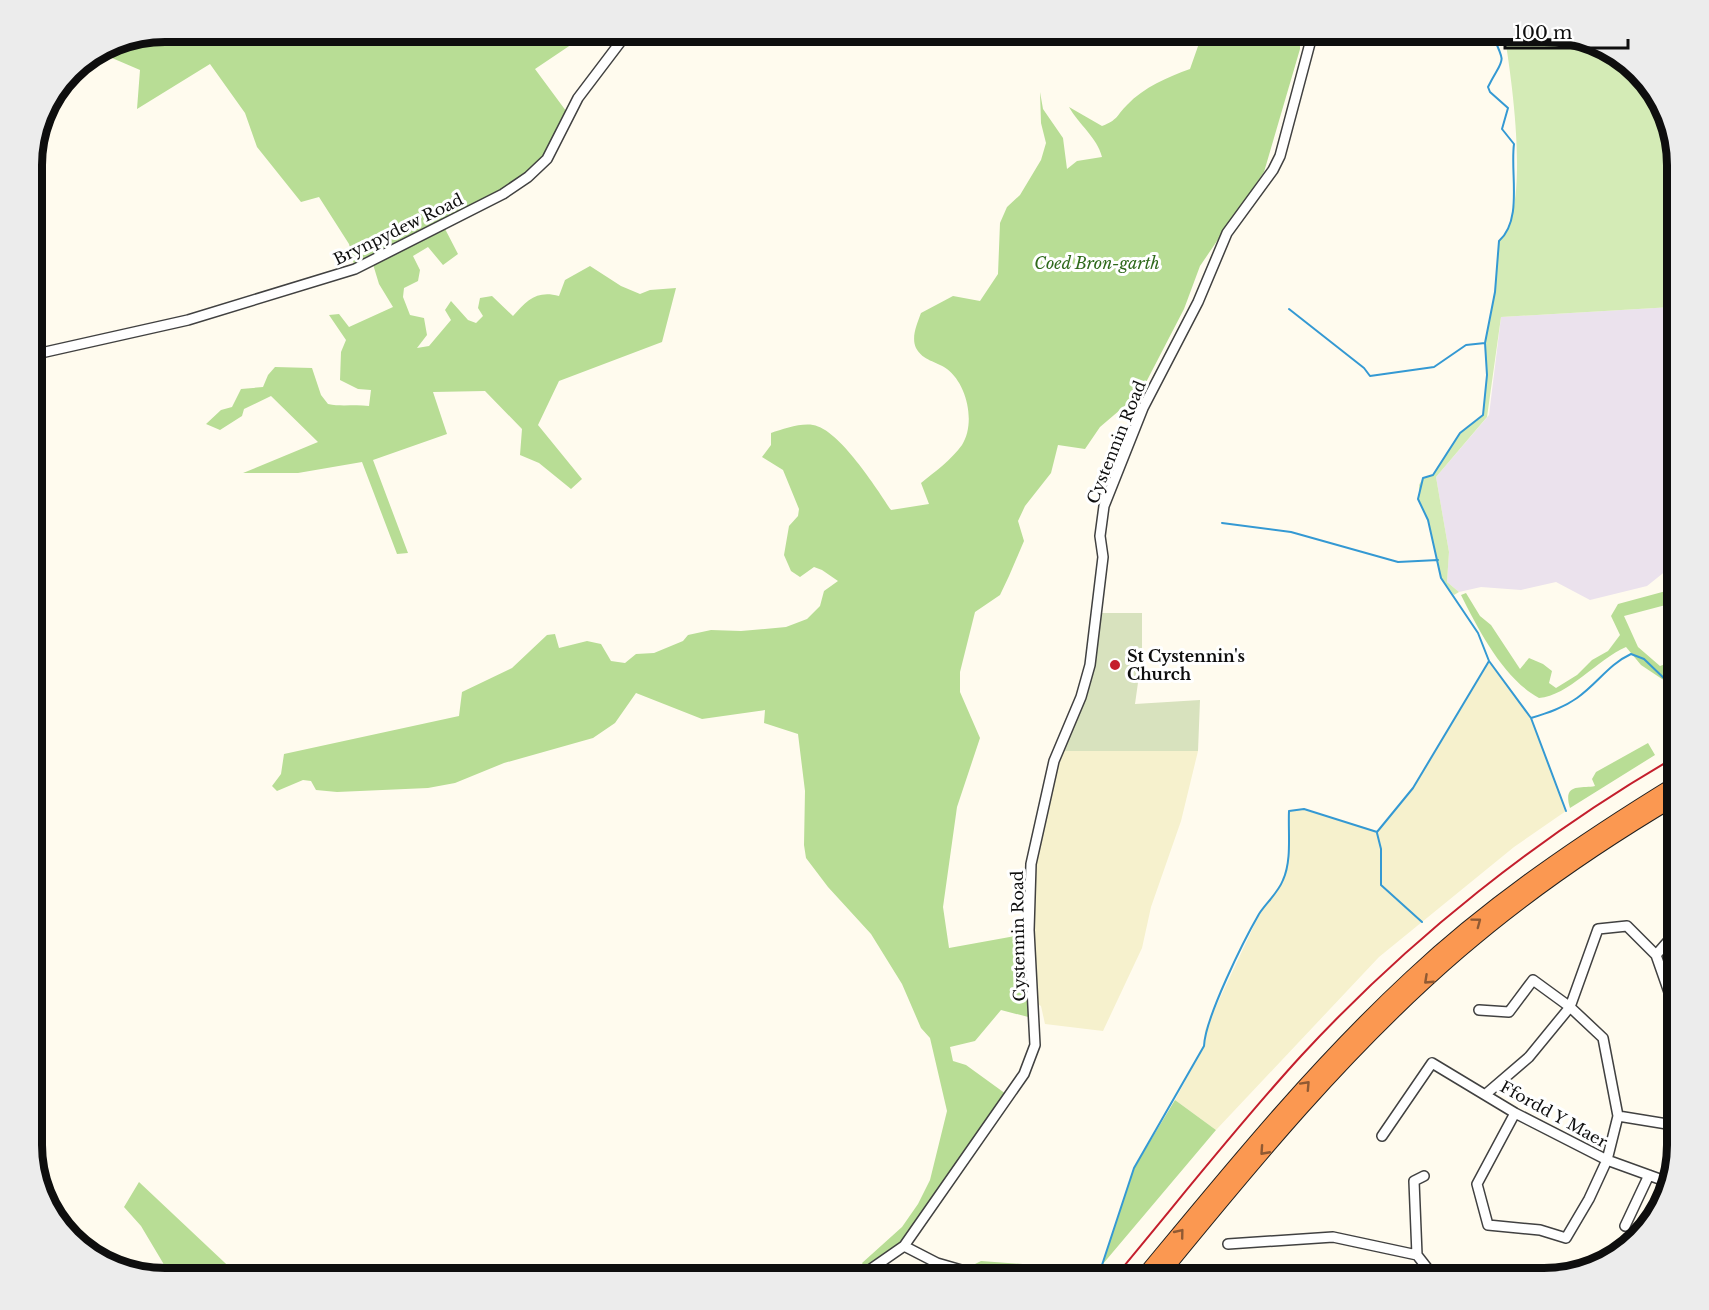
<svg xmlns="http://www.w3.org/2000/svg" width="1709" height="1310" font-family="'Libre Baskerville',serif">
	<rect width="100%" height="100%" fill="#fffbee"/>
	<!-- industrial -->
	<path fill="#ebe2ed" d="M1672,307l3,56 2,3v201l-10,3 -20,16 -57,14 -34,-18 -35,8 -40,-3 -22,5 -12,-10 2,-30 -13,-75 53,-62 12,-98z
		M1191,1267l111,9 16,2h-136z"/>
	<!-- farmland -->
	<path fill="#f6f1cd" d="M1489,661l42,57 35,93 -52,36 -135,110 -163,173 -41,-30 29,-54 1,-16 54,-115 24,-35 5,-21 1,-48 15,-2 73,22 36,-43z
		M1060,751h138l-17,70 -30,86 -9,41 -39,83 -58,-7 -4,-18 -7,-4 -4,-112z"/>
	<!-- green -->
	<path fill="#d4ebb6" d="M1504,32h41l81,27 38,46 13,59v202l-2,-3 -3,-56 -171,10 -14,100 -51,60 13,75 -2,30 12,10 -5,3 -13,-17 -13,-58 -9,-20v-15l4,-7 10,-3 27,-42 23,-18 4,-40 -2,-32 10,-51 4,-51c33,-29 12,-167 5,-209z"/>
	<!-- forest -->
	<path fill="#b8dd95" d="M165,32h425l-55,37 34,46 -29,53 -97,57 15,29 -15,11 -15,-18 -15,9 7,14 -2,11 -14,7 -1,9 7,18 14,3 3,17 -10,13 12,-2 22,-26 -6,-10 6,-9 17,19 8,3 7,-7 -5,-8 2,-10 12,-2 21,20c14,-16 24,-26 46,-20l6,-16 25,-14 31,20 19,8 10,-4 26,-2 -14,54 -103,39 -21,44 44,54 -11,10 -32,-26 -19,-8 2,-26 -37,-38 -52,1 14,42 -74,26 35,93 -11,1 -35,-92 -64,11h-55l75,-31 -47,-46 -27,13 -2,7 -22,14 -14,-6 15,-14 11,-3 9,-18 22,-2 5,-12 7,-8 37,1 9,27 7,9c14,3 27,0 41,2l2,-16 -13,-1 -18,-9 1,-28 5,-12 -17,-25 10,-1 10,13 44,-20 -14,-23 -7,-23 -17,8 -6,-25 -30,-47 -18,5 -44,-55 -12,-34 -35,-49 -73,45 3,-39 -42,-18 16,-10z
		M1203,32h97v17l-36,123 -64,94 -16,43 -43,83 -41,35 -15,22 -27,-4 -7,28 -26,33 -7,15 6,20 -15,35 -9,19 -25,17 -15,60v20l20,46 -23,69 -14,100 6,41 77,-14 6,84 -31,-8 -26,31 -25,6 3,14 13,4 40,29 -95,136 -14,17 -31,23 -4,-7 40,-36 16,-23 12,-24 17,-69 -17,-73 -9,-10 -19,-44 -31,-50 -43,-47 -22,-29 -2,-13 1,-54 -7,-57 -34,-11 1,-13 -63,9 -66,-26 -21,30 -22,15 -89,25 -49,20 -27,5 -91,4 -21,-2 -5,-9 -8,-1 -26,11 -5,-5 9,-12 3,-20 175,-38 3,-24 50,-24 35,-33 8,-1 4,14 28,-7 14,3 10,17 14,2 11,-9 18,-1 29,-12 5,-6 23,-5 30,1 45,-4 21,-8 13,-13 4,-15 14,-10 -16,-11 -8,-3 -14,10 -9,-6 -7,-16 5,-29 9,-10 1,-7 -16,-39 -21,-13 9,-12v-12c12,-4 29,-10 42,-8 26,4 64,64 78,85l38,-6 -8,-21c15,-12 30,-23 41,-38 14,-22 5,-61 -15,-76 -11,-8 -24,-8 -31,-21 -5,-11 1,-24 5,-35l32,-17 27,5 18,-27 2,-51 7,-16 13,-12 21,-35 5,-17 -5,-20 -1,-31 3,17 20,29 4,31 10,-8 25,-4c-5,-20 -23,-32 -33,-50l33,19c16,-6 14,-10 25,-21 17,-18 41,-28 63,-36z
		M1666,591l11,1v10l-53,14 14,31 22,19 17,-6v29l-36,-24 -15,-18c-28,12 -58,49 -87,51 -35,-19 -60,-67 -78,-103l5,-2 14,23 11,9 29,44 9,-11 14,6 9,7 -3,12 7,5 21,-13 15,-15 16,-9 12,-16 -9,-19 7,-12z
		M1648,743l7,12 -85,53c-8,-26 12,-19 25,-22l-3,-7 4,-7z
		M1175,1100l41,30 -114,135 32,-97z
		M139,1182l102,96h2h-71l-31,-52 -17,-19z
		M981,1261l69,5 29,12h-62l-44,-13z"/>
	<!-- cemetery -->
	<path fill="#d8e2be" d="M1098,613h44v41l-7,50 65,-4 -2,51h-138l28,-60 7,-35z"/>
	<g fill="none" stroke-linecap="round" stroke-linejoin="round">
		<!-- stream -->
		<path stroke="#3499d3" stroke-width="2" d="M1491,32c16,35 13,23 -3,55l2,5 18,16 -6,21 12,15c-4,29 9,76 -15,97l-4,51 -10,51 2,32 -4,40 -23,18 -27,42 -10,3 -5,21 10,21 13,58 37,55 11,28 42,57c17,-5 32,-10 46,-20 20,-14 32,-34 54,-44l13,5 25,24 8,-1
			M1289,309l75,59 6,8 64,-9 32,-22 19,-2
			M1222,523l69,9 107,30 40,-2
			M1531,718l35,93
			M1377,833l4,16v36l41,37
			M1102,1265l32,-97 70,-122c1,-28 40,-106 55,-132 7,-11 19,-21 24,-34 9,-20 5,-47 6,-69l15,-2 73,23 36,-44 76,-127"/>
		<!-- minor casing -->
		<g stroke="#414141" stroke-width="12">
			<path id="minor" d="M32,355l156,-35 167,-51 148,-75 25,-17 19,-18 31,-61 50,-66
				M1656,955l21,-24
				M1479,1010l30,2 24,-32 37,27 33,31 15,78 -11,44 -18,39 -23,39 -26,-8 -52,-5 -11,-41 38,-71
				M1486,1094l43,-37 41,-50 28,-78 29,-3 29,29 21,60
				M1618,1116l49,8 10,-13
				M1382,1136l50,-73 83,50 92,47 58,21
				M1625,1226l24,-51
				M1228,1244l105,-7 84,18 18,23
				M904,1246l33,17 52,15
				M1417,1255l-3,-74 10,-5
				M858,1278l46,-32 120,-172 11,-29 -6,-115 2,-66 23,-103 27,-64 9,-32 13,-108 -3,-21 4,-30 39,-98 55,-106 29,-69 46,-63 7,-14 33,-124
				M1535,1278l1,-4"/>
		</g>
		<!-- highway casing -->
		<g stroke="#1f1f1f" stroke-width="16">
			<path id="highway" d="M1142,1278c86,-104 170,-208 269,-300 80,-75 173,-138 266,-195
				M1158,1278c93,-114 188,-230 301,-327 67,-58 142,-109 218,-154"/>
		</g>
		<!-- minor -->
		<use href="#minor" stroke="#fff" stroke-width="9"/>
		<!-- highway -->
		<use href="#highway" stroke="#fb9851" stroke-width="14"/>
		<!-- rail -->
		<path stroke="#c41f2d" stroke-width="2" d="M1114,1278c62,-74 122,-151 187,-222 108,-117 239,-221 376,-300"/>
	</g>
	<!-- one-way arrows -->
	<defs><path id="oneway-chevron" d="M-2-3.5L2.5 0L-2 3.5" fill="none" stroke-width="1.6" stroke-linecap="round" stroke-linejoin="round" transform="scale(1.5)"/></defs>
	<g stroke="#905a33">
		<use href="#oneway-chevron" transform="translate(1477 922) rotate(-37)"/>
		<use href="#oneway-chevron" transform="translate(1428 980) rotate(137)"/>
		<use href="#oneway-chevron" transform="translate(1306 1085) rotate(-47)"/>
		<use href="#oneway-chevron" transform="translate(1264 1151) rotate(132)"/>
		<use href="#oneway-chevron" transform="translate(1180 1233) rotate(-51)"/>
	</g>
	<!-- markers -->
	<circle fill="#c41f2d" stroke="#fff" stroke-width="2" cx="1115" cy="665" r="6"/>
	<g text-anchor="middle" stroke-width="6" stroke-linejoin="round" paint-order="stroke">
		<!-- street labels -->
		<g font-size="16" fill="#0e0e0e" stroke="#fff">
			<text transform="translate(398 229) rotate(-26)" y="6">Brynpydew Road</text>
			<text transform="translate(1116 442) rotate(-68)" y="6">Cystennin Road</text>
			<text transform="translate(1018 936) rotate(-91)" y="6">Cystennin Road</text>
			<text transform="translate(1554 1114) rotate(29)" y="6">Ffordd Y Maer</text>
		</g>
		<!-- park labels -->
		<g font-size="16" font-style="italic" fill="#2e691b" stroke="#fff">
			<text x="1097" y="269">Coed Bron-garth</text>
		</g>
		<!-- poi labels -->
		<g font-size="16" font-weight="bold" fill="#0e0e0e" stroke="#fff" text-anchor="start">
			<text x="1127" y="662">St Cystennin's<tspan x="1127" dy="18">Church</tspan></text>
		</g>
	</g>
	<!-- crop -->
	<path d="M0 0H1709V1310H0ZM165 42H1544A123 123 0 0 1 1667 165V1145A123 123 0 0 1 1544 1268H165A123 123 0 0 1 42 1145V165A123 123 0 0 1 165 42Z" fill="#ececec" fill-rule="evenodd"/>
	<path fill="none" stroke="#0e0e0e" stroke-width="8" d="M165 42H1544A123 123 0 0 1 1667 165V1145A123 123 0 0 1 1544 1268H165A123 123 0 0 1 42 1145V165A123 123 0 0 1 165 42Z"/>
	<!-- scale -->
	<path d="M1505 39v9h123v-9" fill="none" stroke="#0e0e0e" stroke-width="3"/>
	<text x="1514" y="39" font-size="18" fill="#0e0e0e" stroke="#ffffff" stroke-width="4.5" paint-order="stroke">100 m</text>
</svg>
